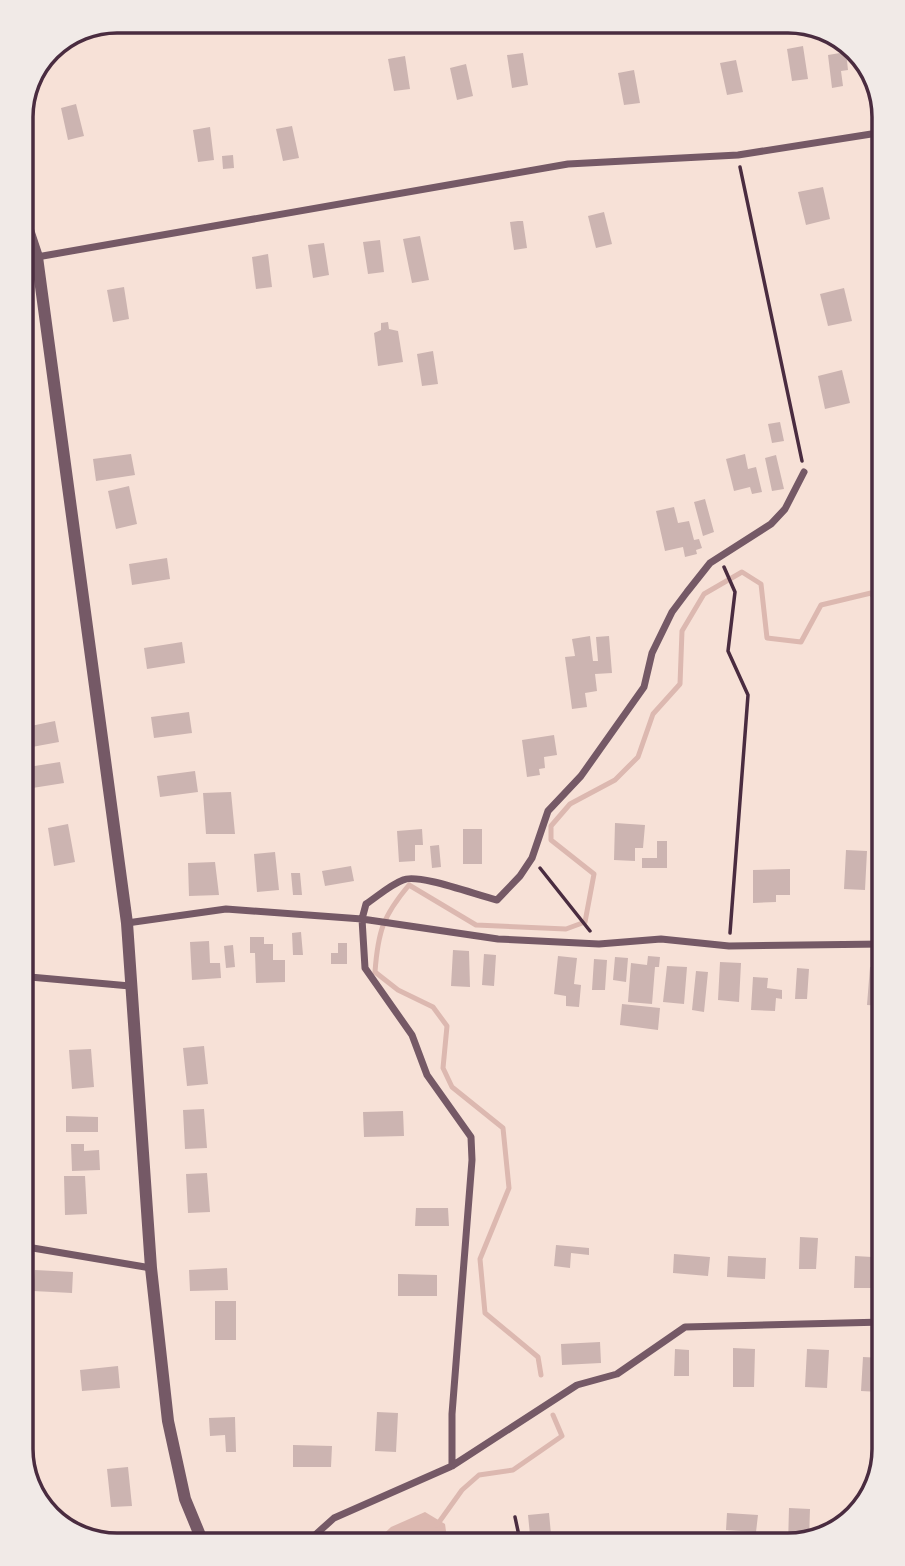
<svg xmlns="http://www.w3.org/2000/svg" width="905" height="1566" font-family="'Noto Sans',sans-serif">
	<rect width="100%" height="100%" fill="#f7e1d7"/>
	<!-- water -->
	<path fill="#dcb8b0" d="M425,1512l20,12 3,21h-76l19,-18z"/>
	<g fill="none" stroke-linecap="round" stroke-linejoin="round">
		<!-- stream -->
		<path stroke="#dcb8b0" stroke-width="5" d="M541,1375l-3,-18 -53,-44 -5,-54 29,-71 -6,-60 -51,-41 -9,-19 4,-42 -14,-19 -35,-17 -23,-18c3,-41 8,-56 34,-87l67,40 90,4 19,-7 9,-48 -43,-34v-14l19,-22 45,-24 23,-23 15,-43 27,-30 2,-53 22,-37 38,-22 19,12 6,54 34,4 20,-37 50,-12 8,12 5,-4
			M437,1525l25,-35 17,-15 34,-5 49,-34 -9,-21"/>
	</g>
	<!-- building -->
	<path fill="#ccb4b1" d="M803,46l5,33 -16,2 -5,-32z
		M846,52l2,18 -7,1 2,15 -11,2 -4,-33z
		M523,53l5,32 -16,3 -5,-33z
		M405,56l5,33 -16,2 -6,-32z
		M736,60l7,32 -16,3 -7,-32z
		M466,64l7,32 -16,4 -7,-32z
		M634,70l6,33 -16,2 -6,-32z
		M76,104l8,32 -16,4 -7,-32z
		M292,126l7,32 -16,3 -7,-32z
		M210,127l4,33 -16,2 -5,-32z
		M233,155l1,13 -11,1 -1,-13z
		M823,187l7,32 -24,6 -8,-33z
		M604,212l8,32 -16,4 -8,-32z
		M518,221h5l4,27 -13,2 -4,-28z
		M420,236l9,44 -17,3 -9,-44z
		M380,240l4,32 -16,2 -5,-32z
		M324,243l5,32 -16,3 -5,-33z
		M268,254l4,33 -16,2 -4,-32z
		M124,287l5,32 -16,3 -6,-32z
		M844,288l8,33 -24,5 -8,-32z
		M388,322l1,7 9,2 5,31 -25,4 -4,-33 7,-3v-7z
		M433,351l5,33 -16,2 -5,-32z
		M842,370l8,33 -25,6 -7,-33z
		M780,422l4,19 -12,2 -4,-19z
		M131,454l4,21 -39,6 -3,-22z
		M745,454l3,15 8,-2 6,25 -10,2 -2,-7 -16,4 -8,-32z
		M776,455l8,34 -12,2 -7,-33z
		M129,486l8,38 -21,5 -8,-38z
		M705,499l9,33 -11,4 -9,-34z
		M674,507l4,16 11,-2 5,19 5,-1 3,9 -6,2 1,4 -12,3 -2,-10 -18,4 -9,-40z
		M167,558l3,21 -38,6 -3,-21z
		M21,586h6l2,15 -8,1z
		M590,636l3,25h5l-2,-24 13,-1 3,37 -17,1 2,17 -12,2 2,14 -15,2 -7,-52 10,-1 -3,-17z
		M182,642l3,21 -38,6 -3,-21z
		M189,712l3,21 -38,5 -3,-21z
		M55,721l4,21 -38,7v-21z
		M554,735l3,20 -13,2 1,11 -6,1 1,6 -13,2 -5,-37z
		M60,762l4,21 -38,6 -4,-21z
		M195,771l3,21 -38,5 -3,-21z
		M231,792l4,42h-29l-3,-41z
		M615,823l30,2 -2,23h-8v13l-21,-1z
		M68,824l7,38 -21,4 -6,-38z
		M422,829l1,16h-8v16l-16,1 -2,-31z
		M463,829h19v35h-19z
		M657,841h10v27h-25v-10h15z
		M439,845l2,22 -9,1 -2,-22z
		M846,850l21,1 -2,39 -21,-1z
		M275,852l4,38 -22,2 -3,-38z
		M215,862l4,33 -30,1 -1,-33z
		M351,866l3,15 -29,5 -3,-15z
		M790,869v26h-14v7l-23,1v-33z
		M291,873h9l2,22h-9z
		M301,932l2,23h-10l-1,-22z
		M250,937h14v7h9v16h12v22l-29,1 -1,-30h-5z
		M209,941l1,22h10l1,15 -29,2 -2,-38z
		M338,943h9v21h-16v-11h7z
		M233,945l2,22 -9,1 -2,-22z
		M453,950l16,1 1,36 -19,-1z
		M484,954l12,1 -2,31 -12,-1z
		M558,956l19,2 -3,26 7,1 -2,22 -13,-1v-10l-12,-2z
		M648,956l12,1 -1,10h-4l-3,37 -24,-2 3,-39 16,2z
		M615,957l13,1 -2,24 -13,-2z
		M594,959l13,1 -2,30h-13z
		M720,962l21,1 -2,39 -21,-2z
		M667,966l20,1 -3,37 -21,-2z
		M870,967l14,1v38l-17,-1z
		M797,968l12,1 -2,30h-12z
		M696,971l12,1 -4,40 -12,-2z
		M753,977l15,1 -1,10 15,2v9l-6,-1 -1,13 -24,-1z
		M622,1004l38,4 -2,22 -38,-5z
		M204,1046l4,38 -21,2 -4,-38z
		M91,1049l3,38 -22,2 -3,-39z
		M204,1109l3,39 -22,1 -2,-39z
		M403,1111l1,25 -40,1 -1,-25z
		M66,1116l32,1v15h-32z
		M71,1144h13v7l15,-1 1,20 -28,1z
		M207,1173l3,39 -22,1 -2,-39z
		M64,1176h21l2,38 -22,1z
		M416,1208h32l1,18h-34z
		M800,1237l18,1 -2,31h-17z
		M556,1245l33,3v7l-18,-2 -1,15 -16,-2z
		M674,1254l36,3 -2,19 -35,-3z
		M728,1256l38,2 -1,21 -38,-2z
		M855,1256l17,1v31h-18z
		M227,1268l1,22 -38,1 -1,-21z
		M35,1270l38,2 -1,21 -39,-2z
		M398,1274l39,1v21h-39z
		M215,1301h21v39h-21z
		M600,1342l1,21 -39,2 -1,-21z
		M733,1348l22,1 -1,38h-21z
		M675,1349l14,1v26h-15z
		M807,1349l22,1 -2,38 -22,-1z
		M863,1357l19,1 -2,34 -19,-1z
		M118,1366l2,22 -38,3 -2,-21z
		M377,1412l21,1 -2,39 -21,-1z
		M235,1417l1,35h-10l-1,-17 -15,1 -1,-18z
		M293,1445l39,1 -1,21h-38z
		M128,1467l4,39 -21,1 -4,-38z
		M789,1508l21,1 -1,31 -21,5z
		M549,1513l3,32h-21l-3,-30z
		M727,1513l31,2 -2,17 -30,-2z"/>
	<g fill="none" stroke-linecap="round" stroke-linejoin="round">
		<!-- path -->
		<path stroke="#4a2c40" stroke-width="3.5" d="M740,167l62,294
			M724,567l11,25 -7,59 20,44 -18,238
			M540,868l50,63
			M515,1517l6,28"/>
		<!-- minor -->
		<path stroke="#755966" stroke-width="7" d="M37,257l531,-93 170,-9 146,-23
			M127,923l99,-14 136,10 136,20 101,5 62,-5 68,7 155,-2
			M21,972l9,5 100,9
			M21,1246l130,22
			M452,1466v-52l20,-254 -1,-23 -44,-62 -15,-40 -47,-67 -3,-49 4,-15c12,-8 24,-19 37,-24 15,-7 73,15 94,20l23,-24 12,-18 16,-47 33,-35 63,-89 8,-34 20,-41 15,-20 23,-29 61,-39 14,-15 19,-37
			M304,1545l30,-27 118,-52 125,-81 40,-11 68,-47 199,-5"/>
		<!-- tertiary -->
		<path stroke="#755966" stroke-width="12" d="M21,209l16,48 90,666 24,345 17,153 17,78 19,46"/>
	</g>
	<!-- crop -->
	<path d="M0 0H905V1566H0ZM117 33H788A84 84 0 0 1 872 117V1449A84 84 0 0 1 788 1533H117A84 84 0 0 1 33 1449V117A84 84 0 0 1 117 33Z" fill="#f1eae7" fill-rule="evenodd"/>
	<path fill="none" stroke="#4a2c40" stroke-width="3.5" d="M117 33H788A84 84 0 0 1 872 117V1449A84 84 0 0 1 788 1533H117A84 84 0 0 1 33 1449V117A84 84 0 0 1 117 33Z"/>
</svg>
